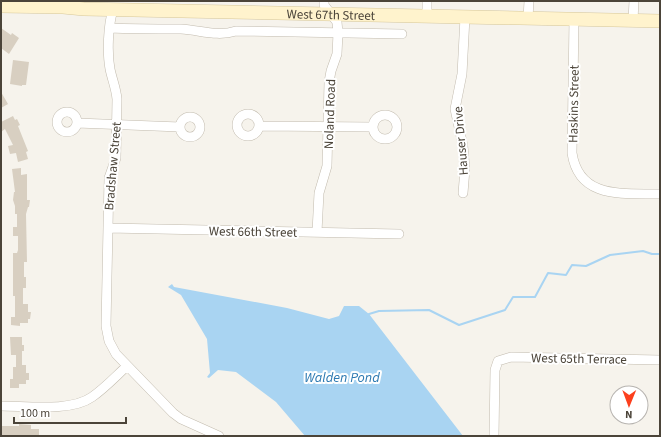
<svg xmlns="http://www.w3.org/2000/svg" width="661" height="437" font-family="'Source Sans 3',sans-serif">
	<rect width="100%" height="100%" fill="#f6f3ec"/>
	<!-- water -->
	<path fill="#a9d4f2" d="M172,284l2,3 113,21 42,11 10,-3 5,-10h15l10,8 94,122h-158l-29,-34 -40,-30 -18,-2 -9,8 -2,-1 3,-4 -3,-34 -26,-44 -13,-8z"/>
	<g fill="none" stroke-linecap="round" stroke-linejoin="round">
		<!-- stream -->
		<path stroke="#a9d4f2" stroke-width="2" d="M369,314l10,-3 50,-1 30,15 46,-15 8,-13h22l13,-24 18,2 6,-10 14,1 24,-11 33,-4 9,3h8"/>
	</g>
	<!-- building -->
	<path fill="#d8cfc1" d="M1,28l10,7 1,-2 7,5 -10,16 -8,-6z
		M13,60l16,2 -3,23h-4v1l-12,-2z
		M1,92l7,12 -7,4z
		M13,116l2,4 2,-1 3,6 -2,1 10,25 -2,1 2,7 -10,3 -2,-9 -6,1 -2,-8 5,-1 -8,-16 -4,3v-10z
		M21,168v7l6,-1v26h3l-1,7h-1l-2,7 1,48h-3v15h2v11h-3v16h5v8h3l-1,7h-2v4h-8v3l-9,-1v-8h4v-21h-2v-43h4l1,-3v-14h-5v-9h4v-13h-2v-8l-2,-6 1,-8h1l-3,-23z
		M10,337h12v8h2v6h-2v14h4v8h3v7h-3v4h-7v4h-9v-9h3v-12h3v-12h-5z
		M19,424l12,1v4h8v7h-38v-10h18z"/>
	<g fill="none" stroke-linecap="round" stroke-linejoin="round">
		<!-- street casing -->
		<g stroke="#c2bbae" stroke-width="10">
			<path id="street" d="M113,10c-5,15 -6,43 -3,59 2,10 6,19 7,30l-1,59 -7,20 -3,148 3,15 7,13 57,59 8,6 38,17
				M427,16v-15
				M528,18l1,-17
				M574,19l-2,134c7,47 52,40 88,41
				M633,20l1,-19
				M110,28c23,1 47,1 71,1 19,1 36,8 55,2l166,3
				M57 122a10 10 0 1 1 20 0a10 10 0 1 1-20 0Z
				M237 125a11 11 0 1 1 22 0a11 11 0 1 1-22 0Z
				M373 127a12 12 0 1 1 24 0a12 12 0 1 1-24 0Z
				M180 127a10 10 0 1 1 20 0a10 10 0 1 1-20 0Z
				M77,123l103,4
				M260,126l113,1
				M463,193l2,-24 -2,-23 -8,-37 7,-35 3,-57
				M108,228l291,6
				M317,232l2,-39 8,-27 2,-84 2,-11 6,-17 1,-21 -1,-11 -13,-17v-4
				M1,406c26,0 70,6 91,-9 13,-9 24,-21 35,-31
				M494,436l1,-66 3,-9 13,-4 149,3"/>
		</g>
		<!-- secondary casing -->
		<g stroke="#d6c79b" stroke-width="14">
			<g id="secondary">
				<path id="s1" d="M1,6l62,1 21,2 576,12"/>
			</g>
		</g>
		<!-- street -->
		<use href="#street" stroke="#fff" stroke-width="9"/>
		<!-- secondary -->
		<use href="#secondary" stroke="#fff3cd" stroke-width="13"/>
	</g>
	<g text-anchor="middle" stroke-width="4" stroke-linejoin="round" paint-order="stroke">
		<!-- street labels -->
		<g font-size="13" fill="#4b4439" stroke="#fff">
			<text dy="5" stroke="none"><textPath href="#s1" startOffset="330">West 67th Street</textPath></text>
			<text transform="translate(573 104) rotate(-89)" y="5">Haskins Street</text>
			<text transform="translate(329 114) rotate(-88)" y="5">Noland Road</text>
			<text transform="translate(460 141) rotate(-95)" y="5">Hauser Drive</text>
			<text transform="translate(112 166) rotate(-85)" y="5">Bradshaw Street</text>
			<text transform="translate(253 231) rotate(1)" y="5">West 66th Street</text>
			<text transform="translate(579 358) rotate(1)" y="5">West 65th Terrace</text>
		</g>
		<!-- water labels -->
		<g font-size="14" font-style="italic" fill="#2e7ab2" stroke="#fff">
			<text x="342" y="382">Walden Pond</text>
		</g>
	</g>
	<!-- border -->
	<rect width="661" height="437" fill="none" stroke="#4b4439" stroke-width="4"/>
	<!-- north arrow -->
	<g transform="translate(629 405) rotate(181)"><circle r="19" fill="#ffffff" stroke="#b7b4b0"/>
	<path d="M0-3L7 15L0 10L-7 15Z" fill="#fc3f1d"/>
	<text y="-6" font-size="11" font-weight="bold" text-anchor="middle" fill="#4b4439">N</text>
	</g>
	<!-- scale -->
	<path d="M14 417v6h112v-6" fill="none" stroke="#4b4439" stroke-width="2"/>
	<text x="20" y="417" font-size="12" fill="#4b4439" stroke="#ffffff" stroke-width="3" paint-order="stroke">100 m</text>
</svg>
